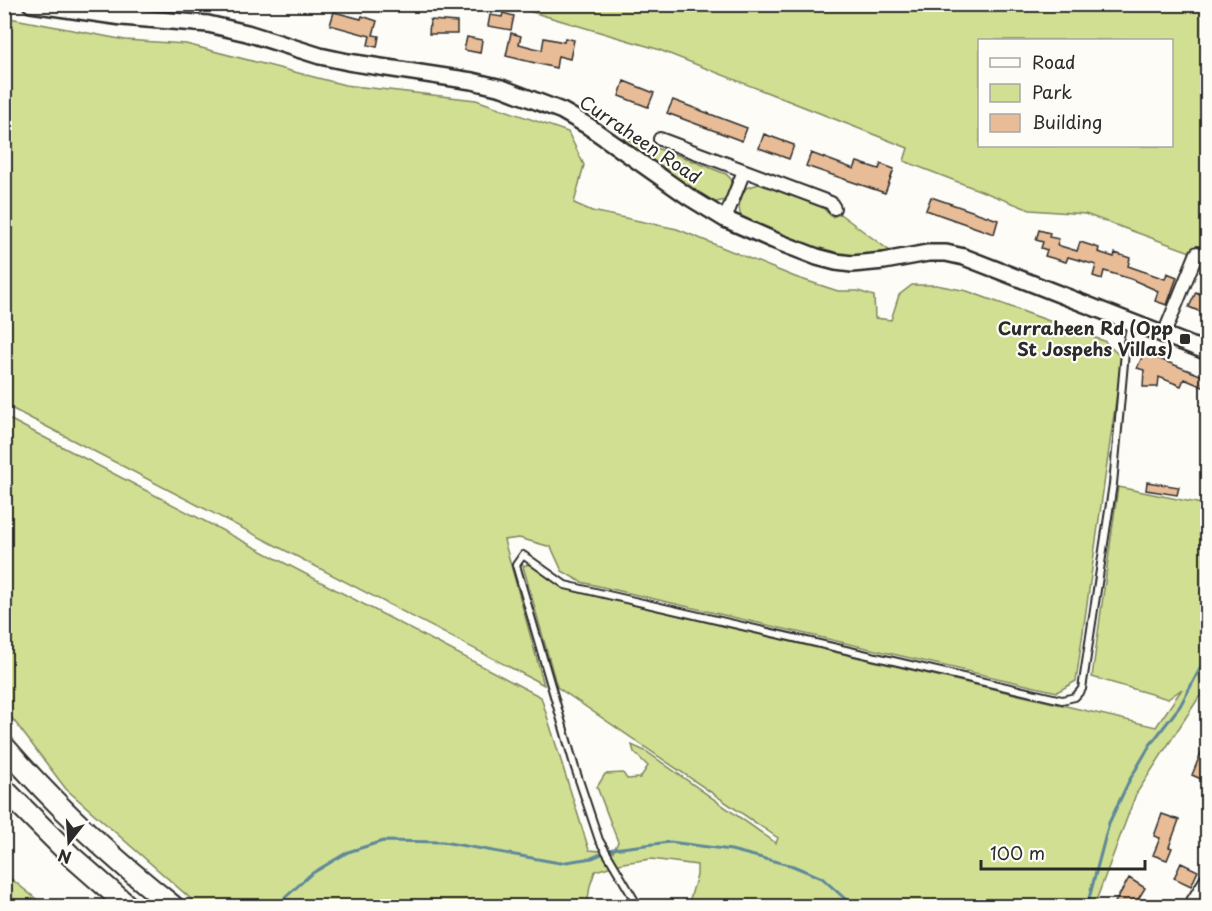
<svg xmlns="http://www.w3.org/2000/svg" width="1212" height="911" font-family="'Playpen Sans',sans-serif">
	<rect width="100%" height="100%" fill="#fdfcf7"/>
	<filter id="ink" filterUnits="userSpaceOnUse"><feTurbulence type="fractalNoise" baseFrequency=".0167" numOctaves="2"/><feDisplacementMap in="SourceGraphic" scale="12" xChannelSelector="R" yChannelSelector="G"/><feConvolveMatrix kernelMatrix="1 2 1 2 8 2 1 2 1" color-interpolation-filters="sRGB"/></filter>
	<g filter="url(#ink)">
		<!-- green -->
		<path fill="#d0df92" stroke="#7e855e" stroke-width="1.5" fill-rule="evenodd" d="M508,5h699v253l-122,-44 -55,-4 -126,-49 4,-13 -251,-99zM980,40h192v106h-192z
			M4,17l121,23 61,4 159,41 131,15 92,32 16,33 -10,38 18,8 85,18 118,48 43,14h20l16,5 1,22 16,2 8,-25 13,-10h24l31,6 137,50 18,17 -46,323 -19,11 -476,-110 -19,-11 -11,-24 -32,-9 -15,2 40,145 -539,-280z
			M609,134l66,20 51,20 6,6 -7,20 -17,4z
			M759,184l63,23 10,10 8,-3 50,37c-31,25 -113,-16 -146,-29 -8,-13 -5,-21 2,-34z
			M11,420l530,277 48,153 24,2 5,-10 -21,-55 8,-13 18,-1 4,6 13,-1 8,-12 -14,-14 -2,-7 15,7 129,91 2,-5 -221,-151 -34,-121 6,-2 33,23 11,4 583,136 26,-38 -14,10 -76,-22 26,-190 89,18v180l-71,109 -42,112h-406l9,-31v-10l-46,-6 -28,4 -28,8 -5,15 -3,20h-388l-133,-117 -61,-80v-288z
			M4,874h1l40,32h-40z"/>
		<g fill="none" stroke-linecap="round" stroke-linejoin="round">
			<!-- stream -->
			<path stroke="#5f8899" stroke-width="3" d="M276,906l35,-32 37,-22 35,-11 60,1 117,21 32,-5 21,-9 57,-7 61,8 62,16 29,12 31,28
				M1087,906l22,-83 20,-42 21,-36 30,-39 28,-52"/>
		</g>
		<!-- building -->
		<path fill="#e7bc97" stroke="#2b2b2b" stroke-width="1.5" d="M334,12l27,7 1,-3 15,5 -4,14 6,1 -2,11 -9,-2 2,-9 -40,-11z
			M503,13l11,3 -3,14 -23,-4 2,-11 12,2z
			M430,20l27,2v12h-28z
			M511,33l10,3 -2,8 23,6 2,-12 20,4 1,-4 9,2 -4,19 -12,-3 -2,12 -50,-12z
			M467,37l15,3 -2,13 -16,-3z
			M624,81l30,12 -6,14 -29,-11z
			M673,100l74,28 -5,13 -75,-28z
			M764,134l30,11 -5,14 -30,-11z
			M811,153l43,16 3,-7 22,7 2,-5 13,5 -9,24 -79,-27z
			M931,197l67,23 -4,14 -68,-24z
			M1039,230l11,3 -1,4 10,2 -2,6 20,6 3,-9 19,6 -1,4 16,5 1,-4 15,5 -2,8 37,13 2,-6 10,4 -10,28 -12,-4 3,-10 -27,-12 -27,-8 -2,8 -9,-3 3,-11 -28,-8 -2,5 -21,-6 2,-6 -6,-2 2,-6 -7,-2z
			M1196,292l12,5v18l-19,-8z
			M1144,353l64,25v11l-24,-10 -3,7 -22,-9 -1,10h-15l1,-17 -7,-2z
			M1147,482l32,5 -2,8 -31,-5z
			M1207,738h1v44l-16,-7z
			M1162,814l17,6 -10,27 3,1 -5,12 -14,-5 7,-17 -6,-2z
			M1181,863l17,8 -7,15 -17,-8z
			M1129,878l16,10 -11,18h-21z"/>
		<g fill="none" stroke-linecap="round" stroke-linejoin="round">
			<!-- service casing -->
			<g stroke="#2b2b2b" stroke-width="10">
				<path id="service" d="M638,906l-39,-66 -24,-72 -59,-203 7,-10 42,30 497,115 13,-3 7,-8 31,-205 12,-132 6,-29"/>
			</g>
			<!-- minor casing -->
			<g stroke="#2b2b2b" stroke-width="16">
				<path id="minor" d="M660,139l171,64 3,5
					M725,219l19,-48
					M1164,334l33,-81
					M1190,906l18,-29"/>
			</g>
			<!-- tertiary casing -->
			<g stroke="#2b2b2b" stroke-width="20">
				<path id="tertiary" d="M31,4l91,13 86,7 39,9 73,23 28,6 124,19 30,7 60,23 26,15 101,71 36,22 48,21 44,17 19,5 16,2 32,-3 44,-8h18l18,4 244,95"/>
			</g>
			<!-- trunk casing -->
			<g stroke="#2b2b2b" stroke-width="24">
				<path id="trunk" d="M4,746c51,59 108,112 169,160
					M4,789l67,67 57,50"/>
			</g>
			<!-- service -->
			<use href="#service" stroke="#fdfcf7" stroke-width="6"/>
			<!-- minor -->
			<use href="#minor" stroke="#fdfcf7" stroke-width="12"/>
			<!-- tertiary -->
			<use href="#tertiary" stroke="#fdfcf7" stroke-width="15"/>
			<!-- trunk -->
			<use href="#trunk" stroke="#fdfcf7" stroke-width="20"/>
		</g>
	</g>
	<!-- markers -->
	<rect fill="#2b2b2b" stroke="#fdfcf7" stroke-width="2" x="1179" y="333" width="12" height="12" rx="3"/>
	<g text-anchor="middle" stroke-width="4.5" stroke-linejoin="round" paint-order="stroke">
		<!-- street labels -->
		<g font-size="18" fill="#2b2b2b" stroke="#fdfcf7">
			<text transform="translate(640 140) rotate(34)" y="6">Curraheen Road</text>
		</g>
		<!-- poi labels -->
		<g font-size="18" font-weight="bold" fill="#2b2b2b" stroke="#fdfcf7" text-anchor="end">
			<text x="1173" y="335">Curraheen Rd (Opp<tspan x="1173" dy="21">St Jospehs Villas)</tspan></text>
		</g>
	</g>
	<!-- margin -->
	<rect width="1212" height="911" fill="none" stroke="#fdfcf7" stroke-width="24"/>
	<rect x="12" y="12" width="1188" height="887" fill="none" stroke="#2b2b2b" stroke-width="2" filter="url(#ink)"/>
	<!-- legend -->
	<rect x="978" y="39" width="195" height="108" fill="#fdfcf7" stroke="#a9a8a5" stroke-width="1.5"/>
	<rect x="990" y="58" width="30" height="9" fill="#fdfcf7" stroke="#a9a8a5" stroke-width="1.5"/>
	<text x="1032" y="69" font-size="18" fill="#2b2b2b">Road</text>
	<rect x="990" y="84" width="30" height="18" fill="#d0df92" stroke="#a9a8a5" stroke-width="1.5"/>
	<text x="1032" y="99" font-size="18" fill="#2b2b2b">Park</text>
	<rect x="990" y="114" width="30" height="18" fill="#e7bc97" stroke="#a9a8a5" stroke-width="1.5"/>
	<text x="1032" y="129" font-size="18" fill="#2b2b2b">Building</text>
	<!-- north arrow -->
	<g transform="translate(69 842) rotate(197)" stroke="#fdfcf7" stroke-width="4.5" paint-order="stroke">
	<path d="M0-4.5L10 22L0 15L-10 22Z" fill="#2b2b2b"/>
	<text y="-9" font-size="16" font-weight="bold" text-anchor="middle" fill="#2b2b2b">N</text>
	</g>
	<!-- scale -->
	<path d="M981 860v9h164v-9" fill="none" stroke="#2b2b2b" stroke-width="3"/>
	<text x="990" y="860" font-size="18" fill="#2b2b2b" stroke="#fdfcf7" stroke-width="4.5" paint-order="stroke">100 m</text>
</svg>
